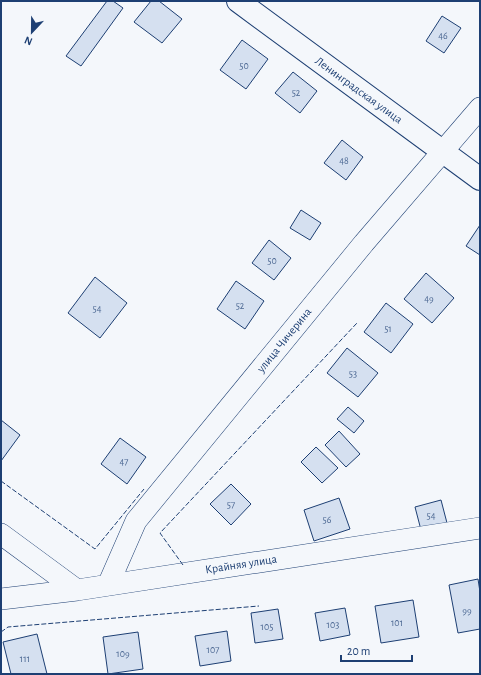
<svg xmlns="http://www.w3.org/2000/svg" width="481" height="675" font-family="'Alegreya Sans',sans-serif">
	<rect width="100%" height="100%" fill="#f4f7fb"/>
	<!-- building -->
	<path fill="#d5e0f0" stroke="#1d3f73" d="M107,1h6l10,7 -42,58 -15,-10z
		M151,1h8l23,18 -20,24 -28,-21z
		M442,16l19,12 -17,25 -18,-12z
		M242,40l26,19 -22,30 -26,-19z
		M293,72l24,19 -17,22 -25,-20z
		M342,140l21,17 -17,23 -22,-17z
		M301,210l20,13 -11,17 -20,-12z
		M480,225v30l-14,-9z
		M269,240l22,18 -17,22 -22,-17z
		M426,273l28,25 -22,25 -28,-24z
		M95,277l32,26 -27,35 -32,-25z
		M236,281l28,20 -19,28 -28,-20z
		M386,303l27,21 -22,29 -27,-21z
		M347,348l31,25 -20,24 -31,-24z
		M348,407l16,14 -10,12 -17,-14z
		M1,420l19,15 -19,26z
		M339,431l21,23 -14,13 -21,-22z
		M120,438l26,19 -19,27 -26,-20z
		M316,447l22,21 -16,15 -21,-21z
		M231,484l20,20 -20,21 -21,-21z
		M339,498l11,31 -36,12 -10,-31z
		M441,500l6,23 -26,7 -6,-23z
		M478,579l2,13v37l-22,4 -9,-48z
		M413,600l6,37 -38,6 -6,-37z
		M345,608l5,27 -30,6 -5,-28z
		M278,609l5,30 -28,4 -4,-30z
		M227,631l4,30 -31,5 -5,-30z
		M138,632l5,37 -35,5 -5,-37z
		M37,634l10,40h-36l-8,-32z"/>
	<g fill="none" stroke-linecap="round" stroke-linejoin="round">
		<!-- minor casing -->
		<g stroke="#1d3f73" stroke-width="22">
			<path id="minor" d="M1,534l76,56
				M108,585l28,-64 228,-278 116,-135
				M1,599l76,-9 403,-62"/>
		</g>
		<!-- tertiary casing -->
		<g stroke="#1d3f73" stroke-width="24">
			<path id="tertiary" d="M238,1l242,178"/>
		</g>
		<!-- minor -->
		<use href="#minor" stroke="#f4f7fb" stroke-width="21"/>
		<!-- tertiary -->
		<use href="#tertiary" stroke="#f4f7fb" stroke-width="22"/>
		<!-- fence -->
		<path stroke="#1d3f73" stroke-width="1" stroke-dasharray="5 2" stroke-linecap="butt" d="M1,481l94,68 49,-60
			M183,565l-23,-32 197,-210
			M1,632l7,-5 251,-21"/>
	</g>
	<g text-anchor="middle" stroke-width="3" stroke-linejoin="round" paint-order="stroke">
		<!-- number labels -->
		<g font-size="10" fill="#4b6792">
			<text x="443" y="39">46</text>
			<text x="244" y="69">50</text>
			<text x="296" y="96">52</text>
			<text x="344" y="164">48</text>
			<text x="272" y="264">50</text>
			<text x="429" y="302">49</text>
			<text x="240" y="309">52</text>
			<text x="97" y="312">54</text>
			<text x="388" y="332">51</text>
			<text x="353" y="377">53</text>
			<text x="124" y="465">47</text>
			<text x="231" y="508">57</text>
			<text x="431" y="519">54</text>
			<text x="327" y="523">56</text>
			<text x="467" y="614">99</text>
			<text x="397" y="626">101</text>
			<text x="333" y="628">103</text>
			<text x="267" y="630">105</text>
			<text x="213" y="653">107</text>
			<text x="123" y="657">109</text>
			<text x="25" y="662">111</text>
		</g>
		<!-- street labels -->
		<g font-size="12" fill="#1d3f73" stroke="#f4f7fb">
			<text transform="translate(359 90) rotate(36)" y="4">Ленинградская улица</text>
			<text transform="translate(284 340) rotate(-51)" y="4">улица Чичерина</text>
			<text transform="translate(241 564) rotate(-9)" y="4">Крайняя улица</text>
		</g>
	</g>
	<!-- border -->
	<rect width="481" height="675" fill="none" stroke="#1d3f73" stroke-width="4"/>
	<!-- north arrow -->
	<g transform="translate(32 32) rotate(202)" stroke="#f4f7fb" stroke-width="3" paint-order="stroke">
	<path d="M0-3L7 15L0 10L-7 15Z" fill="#1d3f73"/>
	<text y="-6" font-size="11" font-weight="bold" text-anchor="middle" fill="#1d3f73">N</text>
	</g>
	<!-- scale -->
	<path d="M341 655v6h71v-6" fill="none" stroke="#1d3f73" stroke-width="2"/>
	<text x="347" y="655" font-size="12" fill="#1d3f73" stroke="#f4f7fb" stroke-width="3" paint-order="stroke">20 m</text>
</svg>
